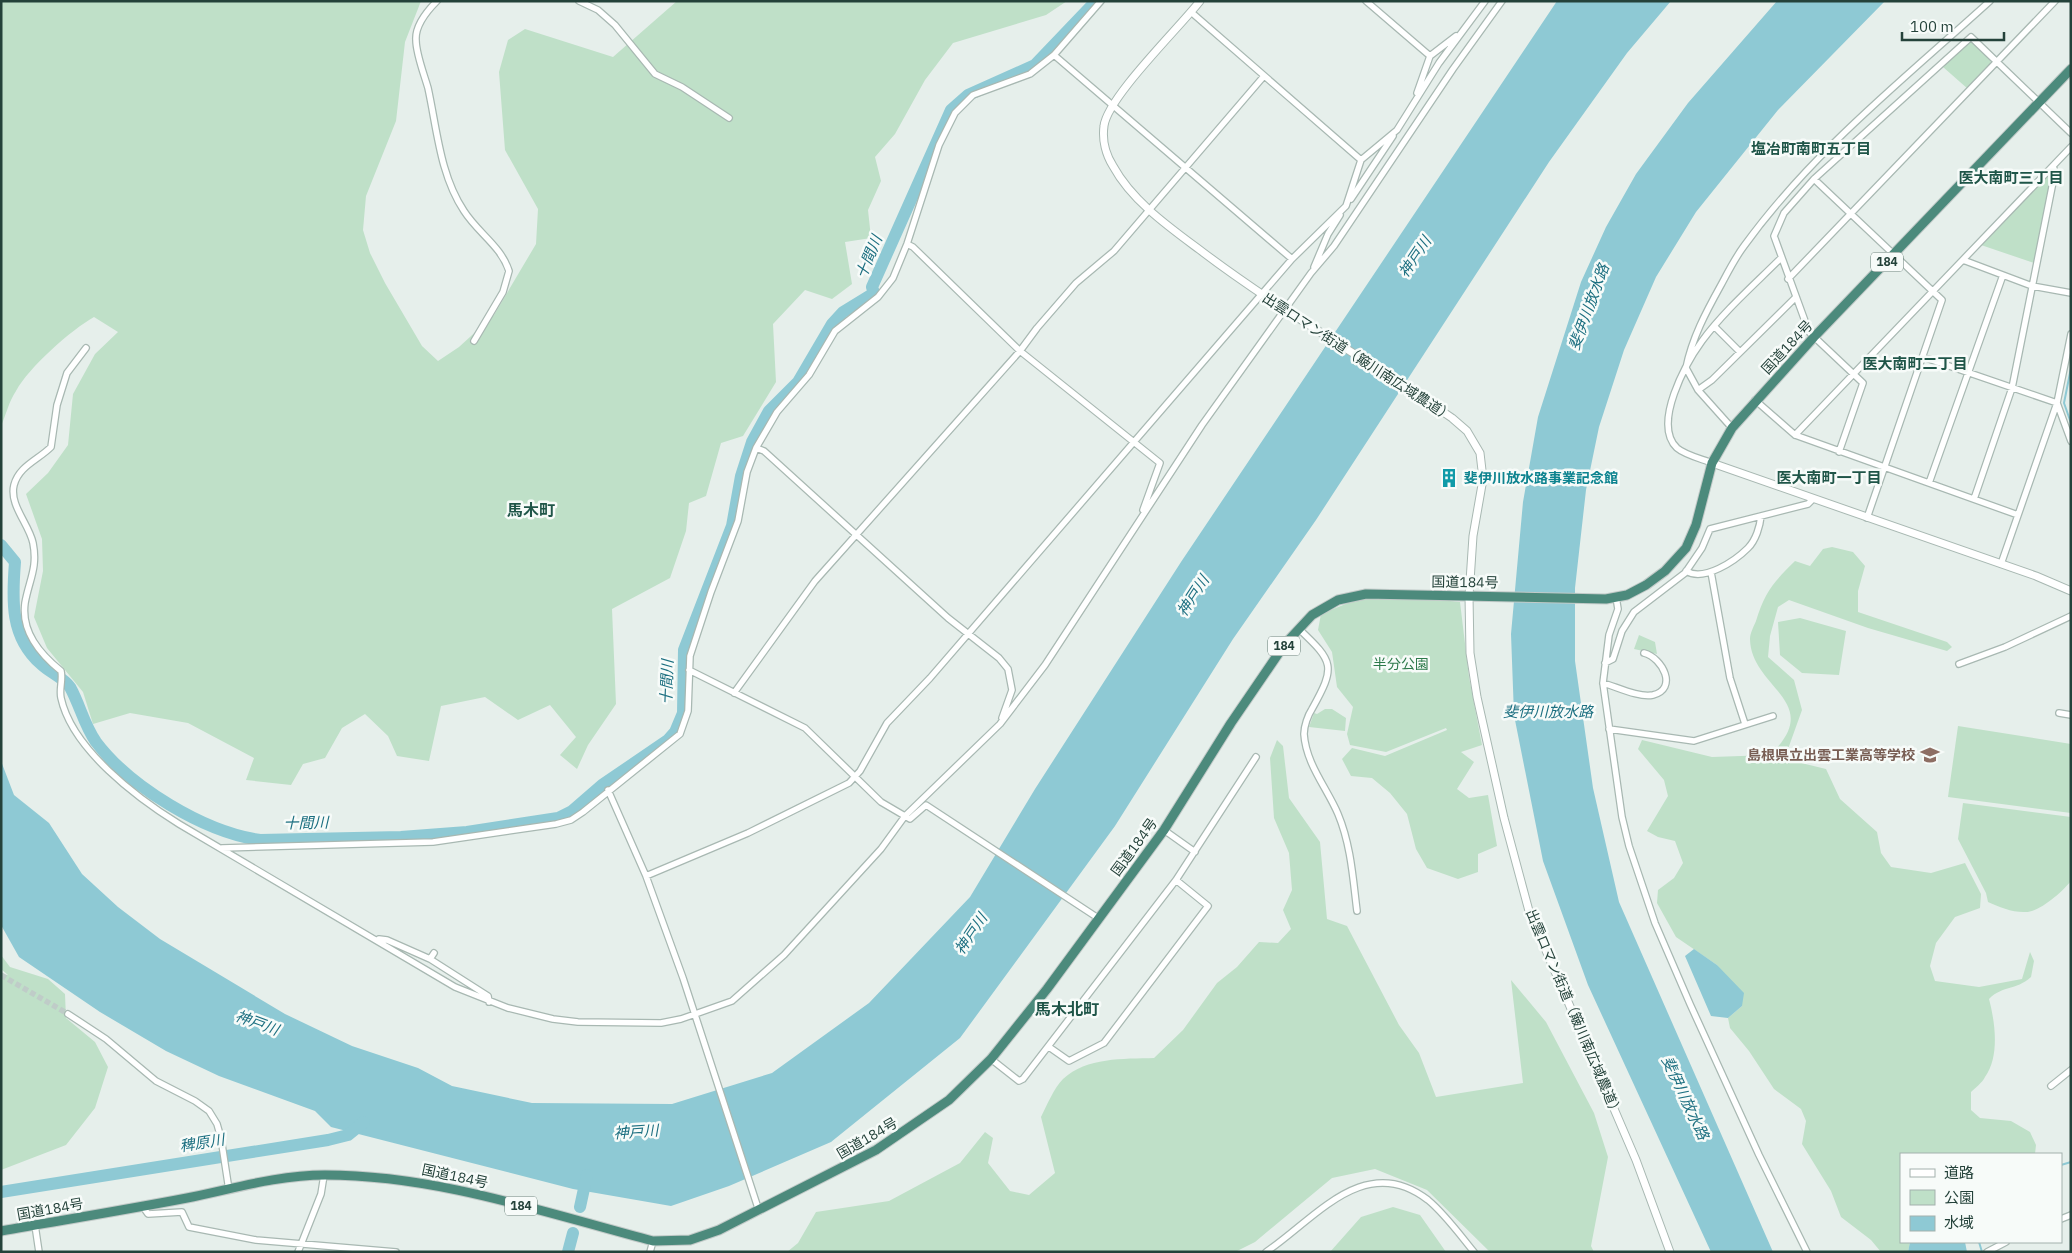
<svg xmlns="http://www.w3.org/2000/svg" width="2072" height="1253" font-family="'IBM Plex Sans','Noto Sans JP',sans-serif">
	<rect width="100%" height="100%" fill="#e6efeb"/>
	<!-- green -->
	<path fill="#bfe0c8" d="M1,1h420l-16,41 -9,79 -30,75 -3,34 7,23 15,30 37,63 16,15 21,-14 35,-32 42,-71 2,-35 -33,-59 -6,-78 9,-32 17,-11 88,28 64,-56h390l-21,14 -93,28 -28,37 -30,54 -20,23 6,24 -13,29 3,28 -26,4 7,42 -20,15 -27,-9 -32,34 3,58 -33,54 -22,7 -15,53 -17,7 -3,28 -16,47 -58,31 4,95 -28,41 -11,24 -17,-14 16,-18 -26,-32 -32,15 -33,-23 -44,9 -12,55 -32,-5 -9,-20 -23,-22 -23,14 -17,30 -22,6 -12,21 -45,-5 8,-22 -66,-35 -58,-10 -37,11 -10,-32 -36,-44 -13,-31 9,-46 -1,-32 -16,-45 22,-21 20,-28 5,-51 22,-40 23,-22 -24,-15c-23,13 -65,50 -78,74 -7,10 -10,24 -15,35z
		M1971,40l20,19 -1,7 -22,23 -25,-22z
		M2048,173l3,2 -17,88 -53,-18z
		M1832,547l21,5 12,14 -7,25v21l89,30 5,5 -5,4 -79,-23 -79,-28 -11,7 -8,29 -2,21 26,23 8,30 -14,39 1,11 37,9 14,30 37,33 4,21 10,14 40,6 34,-10 16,31 -1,14 -25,9 -19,26 -6,23 5,15 44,6 43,-8 8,-27 4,9 -3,16c-16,14 -28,8 -42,22 6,23 11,57 -4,78 -3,6 -9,10 -14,15v18l9,8 31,3 19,11 6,13 -1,9h-134v88h9l-2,10h-27l-10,-12 -30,-23 -10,-26 -29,-47 4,-23 -5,-12 -27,-20 -25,-38 -19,-23 -2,-10 14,-12 -25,-41 -41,-28 -19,-34 1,-13 16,-12 9,-15 -8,-22 -17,-4 -11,-6 21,-35 -4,-16 -26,-31 4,-9 70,17 58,-2c56,-54 -19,-66 -20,-116 0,-6 4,-13 6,-18 9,-30 18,-39 39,-60l15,5 13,-17z
		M1422,598l38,4 9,75 13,68 -21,7 13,10 -17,27 12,9 19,-3 9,51 -19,8v18l-20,7 -31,-11 -11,-19 -9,-35 -17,-21 -18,-15 -21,-2 -9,-17 10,-11 33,8 62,-26 -1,-2 -60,24 -36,-7 -3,-11 6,-27 -16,-20 -5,-35 -14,-22 3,-16 37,-15z
		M1800,618l46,13 -7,44 -37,-2 -22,-18 -2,-33z
		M1639,635l16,7 2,12 -23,-5z
		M1325,709h7l14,9 -1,13 -36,-4 5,-14 3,1z
		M1958,726l113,18v69l-123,-16z
		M1277,740l6,6 6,52 31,44 7,77 20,7 52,99 20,28 17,44 87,-14 -12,-103 35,42 48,91 14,44 -17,89 3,6h-104l-63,-62 -52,-21 -43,9 -77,64 -20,10h-448l11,-9 18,-31 73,-11 71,-38 25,-31 8,6 -5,25 22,28 19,4 26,-22 -14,-56c6,-12 13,-29 22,-38 24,-22 60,-20 91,-21l29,-28 34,-47 20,-16 22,-25 19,1 13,-14 -8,-19 9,-20 -3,-37 -15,-35 -4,-60z
		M1963,803l108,14v64c-8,10 -31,31 -45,31 -12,1 -27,-5 -38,-10l-2,-9 -28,-54z
		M1,955l9,12 38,12 17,15 1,24 29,24 13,25 -13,41 -29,37 -65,25v-196l7,1 -7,-6z
		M1393,1207l27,8 26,37h-116l31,-35z"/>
	<!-- water -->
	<path fill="#8ec9d4" d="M1557,1h114l-44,52 -78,109 -233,358 -83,119 -118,187 -155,212 -129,104 -102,44 -58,20 -98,-17 -242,-62 -16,-16 -96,-35 -53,-25 -66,-39 -81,-55 -18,-32v-164l13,34 35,28 33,51 36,33 42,32 125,75 67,32 66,22 34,18 80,17 140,1 100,-31 97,-70 101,-106 65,-108 146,-227z
		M1777,1h108l-107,109 -82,102 -40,65 -32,73 -25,77 -13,63 -11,98v73l18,127 26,114 154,350h-62l-123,-267 -45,-124 -29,-146 -3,-81 12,-132 15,-85 43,-135 25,-55 30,-53 52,-71z
		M1694,949l23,16 27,28 -2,13 -14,12 -17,-2 -26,-60z
		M1910,1242h55l2,10h-59z"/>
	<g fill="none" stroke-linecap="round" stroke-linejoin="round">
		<!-- stream -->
		<path stroke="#8ec9d4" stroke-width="2" d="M2071,368l-7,35 7,20
			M2061,1165l10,-3
			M1979,1242l3,10"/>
		<!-- river -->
		<path stroke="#8ec9d4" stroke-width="12" d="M1,545l14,17c-3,38 -5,75 26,102 8,8 23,14 29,23 10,18 14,38 26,55 34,45 108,90 164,98l141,-3 66,-5 91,-14 14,-7 30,-26 66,-45 7,-8 8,-19 1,-63 48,-124 9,-50 11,-34 17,-31 29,-29 34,-58 11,-12 31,-19 -2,-6 79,-177 17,-15 67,-30 61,-64
			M1,1192l327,-52 20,-5 16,-13
			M580,1207l7,-32
			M568,1252l5,-19"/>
		<!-- minor-tunnel -->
		<path stroke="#bfccc8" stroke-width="5.5" stroke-dasharray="5.5 3" stroke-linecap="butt" d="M1,975l67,39"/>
		<!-- minor casing -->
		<g stroke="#a8b8b2" stroke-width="8">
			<path id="minor" d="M437,1c-10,10 -22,24 -21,39 0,14 8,34 12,48 9,41 12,87 36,123 14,22 37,35 45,60l-6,21 -29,49
				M579,1l19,9 17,15 40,49 27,13 47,31
				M1366,1l64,55 -13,37
				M1191,12l170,148
				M1054,55l238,204
				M1430,56l26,-20
				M1814,179l128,121 -75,218
				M1351,199l42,-63
				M907,244l6,3 107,104 140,112 -17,47
				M1963,260l69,26 39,7
				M1314,267l14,-33 12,-19
				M1788,279l267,-278
				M1715,327l25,25
				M86,348l-19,25 -10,32 -6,42c-13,13 -32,19 -37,38 -5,20 15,39 19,58 5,25 -4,37 -8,60 -4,29 15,51 36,68 2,9 -2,18 0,27 11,51 76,100 118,126l276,163 53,21 45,11 25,3 83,1 20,-4 51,-18 52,-46 97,-106 24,-33 95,-92 45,-59 157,-240 109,-152 23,-27 119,-177 49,-68
				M1923,357l134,46 14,38
				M1698,390l14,-10 83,-82
				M1755,400l40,35 223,80
				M1732,428l-34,-38 -12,-22c6,-30 20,-56 35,-83 7,-13 14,-27 23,-39 68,-94 160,-167 246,-245
				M1795,435l276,-288
				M756,448l8,3 184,167 51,40 9,11 4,21 -10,28
				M1839,452l24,-69 -54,-51 -35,-96 10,-23 30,-34 157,-142 100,96
				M1712,463c-10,-4 -27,-8 -35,-15 -25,-24 9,-85 25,-107 22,-30 53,-57 79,-83
				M1929,483l74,-208
				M1974,499l38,-111 43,-216 -2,-6
				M2001,564l56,-161 14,-69
				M1686,571c18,11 49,-10 62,-23 8,-8 12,-22 13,-32
				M1711,572l19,106 15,46
				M1616,597l2,12 -9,26 -6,48 19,134 7,29 26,77 35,81 69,151 48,97
				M1299,629c35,33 37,37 13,80 -4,6 -8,17 -8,25 2,30 23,54 34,80 13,31 15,65 19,97
				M1605,663l8,-4 9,-28 12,-19 51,-39 17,-25 8,-19 98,-25 5,-5
				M1959,664l46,-17 66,-31
				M689,670l116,58 76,74 29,17 16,-14 172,113
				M1603,683c14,4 36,15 50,12 25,-6 10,-37 -9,-42
				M734,693l81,-112 205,-230 17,-23 39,-45 38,-32 150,-175
				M2059,713l12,2
				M1609,729l85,12 79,-25
				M608,790l38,86 37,102 76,233
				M1164,830l31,22
				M222,848l211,-6 123,-18 15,-4 12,-8 97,-78 8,-23 2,-55 21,-64 27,-71 9,-49 9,-24 21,-36 32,-37 26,-44 43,-34 15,-19 14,-34 32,-99 16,-32 18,-18 57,-21 24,-19 47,-54
				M646,876l102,-43 101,-50 11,-12 27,-48 43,-45 362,-419 54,-53 15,-46 36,-30 42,-67 46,-62
				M379,939l8,1 43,19
				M434,953l-4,6 58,37 1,6
				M68,1014l38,25 50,42 39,20 14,10 8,13 4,14 8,52
				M1049,1047l20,14 35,-18 104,-137 -32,-26
				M991,1059l28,22 4,-2 153,-199 80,-123
				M2051,1086l20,-16
				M143,1207l5,7 34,-2 7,15 67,13 140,12
				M2061,1219l10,-4
				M35,1225l4,27
				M298,1252l23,-58 3,-19
				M650,1252l3,-11
				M1266,1252c49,-33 99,-101 162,-52 17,14 32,35 46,52
				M1987,1252l19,-10"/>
		</g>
		<!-- tertiary casing -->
		<g stroke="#a8b8b2" stroke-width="9">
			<path id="tertiary" d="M1200,1c-21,27 -93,97 -96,125 -2,14 2,29 9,40 19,35 56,61 87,84 80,61 169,110 252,168l15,13 13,22 3,26 -10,57 -4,60 1,57 7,44 27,121 25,93 107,249 34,92
				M1712,463l324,113 35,15"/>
		</g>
		<!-- trunk casing -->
		<g stroke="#c2cac8" stroke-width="11">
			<path id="trunk" d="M1,1231c62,-11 124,-21 186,-33 45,-9 91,-23 138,-23 112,0 221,38 328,66l37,-1 29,-10 157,-80 73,-50 42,-41 56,-70 117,-159 67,-107 54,-79 27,-29 26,-15 28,-6 240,5 21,-4 19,-10 19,-14 21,-23 10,-23 16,-62 20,-35 82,-91 257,-268"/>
		</g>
		<!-- minor -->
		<use href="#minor" stroke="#fff" stroke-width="5.5"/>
		<!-- tertiary -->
		<use href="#tertiary" stroke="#fff" stroke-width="7"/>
		<!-- trunk -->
		<use href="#trunk" stroke="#4c8a7c" stroke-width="9"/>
	</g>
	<!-- icons -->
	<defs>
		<g id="building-bare" transform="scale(1.5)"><path d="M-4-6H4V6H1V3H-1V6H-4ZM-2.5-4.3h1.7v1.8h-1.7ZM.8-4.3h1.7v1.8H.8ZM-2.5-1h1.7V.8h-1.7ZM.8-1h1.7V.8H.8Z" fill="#0f9aa8" stroke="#f7fbf9" stroke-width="2.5" paint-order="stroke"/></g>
		<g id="school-bare" transform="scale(1.5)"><path d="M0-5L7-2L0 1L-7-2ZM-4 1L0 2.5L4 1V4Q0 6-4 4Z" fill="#8d6e63" stroke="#f7fbf9" stroke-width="2.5" paint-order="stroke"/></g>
	</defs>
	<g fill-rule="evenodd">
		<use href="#building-bare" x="1449" y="478"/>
		<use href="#school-bare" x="1930" y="755"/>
	</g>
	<g text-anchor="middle" stroke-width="5" stroke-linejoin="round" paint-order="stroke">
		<!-- shield labels -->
		<g fill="#f7fbf9" stroke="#637a73" stroke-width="1">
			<rect x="1871" y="252.5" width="32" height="19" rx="4"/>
			<rect x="1268" y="636.5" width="32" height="19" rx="4"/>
			<rect x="505" y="1196.5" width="32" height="19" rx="4"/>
		</g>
		<g font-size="12" font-weight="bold" fill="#24423a">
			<text x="1887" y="266">184</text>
			<text x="1284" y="650">184</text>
			<text x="521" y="1210">184</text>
		</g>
		<!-- street labels -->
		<g font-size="14" fill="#24423a" stroke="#f7fbf9">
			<text transform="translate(1787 347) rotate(-47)" y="5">国道184号</text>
			<text transform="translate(1358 357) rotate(33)" y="5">出雲ロマン街道（簸川南広域農道）</text>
			<text transform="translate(1465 582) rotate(1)" y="5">国道184号</text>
			<text transform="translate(1134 847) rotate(-54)" y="5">国道184号</text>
			<text transform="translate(1574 1013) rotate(67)" y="5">出雲ロマン街道（簸川南広域農道）</text>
			<text transform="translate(867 1138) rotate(-30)" y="5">国道184号</text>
			<text transform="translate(455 1176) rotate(12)" y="5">国道184号</text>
			<text transform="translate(50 1209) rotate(-10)" y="5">国道184号</text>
		</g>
		<!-- culture labels -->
		<g font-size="14" font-weight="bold" fill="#0d838f" stroke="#f7fbf9" text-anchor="start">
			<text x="1464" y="483">斐伊川放水路事業記念館</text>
		</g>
		<!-- park labels -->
		<g font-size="14" fill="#2d7a4b" stroke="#f7fbf9">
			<text x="1401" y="669">半分公園</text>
		</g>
		<!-- education labels -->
		<g font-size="14" font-weight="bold" fill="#785e54" stroke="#f7fbf9" text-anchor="end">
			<text x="1915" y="760">島根県立出雲工業高等学校</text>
		</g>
		<!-- neighbourhood labels -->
		<g font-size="15" font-weight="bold" fill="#1f5548" stroke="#f7fbf9">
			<text x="1811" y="154">塩冶町南町五丁目</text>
			<text x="2011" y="183">医大南町三丁目</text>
			<text x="1915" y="369">医大南町二丁目</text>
			<text x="1829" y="483">医大南町一丁目</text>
		</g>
		<!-- water labels -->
		<g font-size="15" font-style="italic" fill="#1c6f80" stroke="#f7fbf9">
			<text transform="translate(869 257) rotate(-68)" y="5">十間川</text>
			<text transform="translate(1415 257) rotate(-56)" y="5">神戸川</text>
			<text transform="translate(1589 307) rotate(-70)" y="5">斐伊川放水路</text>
			<text transform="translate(1193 596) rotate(-57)" y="5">神戸川</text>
			<text transform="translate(667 682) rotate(-88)" y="5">十間川</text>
			<text x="1548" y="717">斐伊川放水路</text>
			<text transform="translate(306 823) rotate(-1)" y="5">十間川</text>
			<text transform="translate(971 934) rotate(-56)" y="5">神戸川</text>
			<text transform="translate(257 1023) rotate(20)" y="5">神戸川</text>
			<text transform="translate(1685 1098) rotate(65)" y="5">斐伊川放水路</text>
			<text transform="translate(636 1132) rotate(-4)" y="5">神戸川</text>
			<text transform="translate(202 1143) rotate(-9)" y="5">稗原川</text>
		</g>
		<!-- quarter labels -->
		<g font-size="16" font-weight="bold" fill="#1f5548" stroke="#f7fbf9">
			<text x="531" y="516">馬木町</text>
			<text x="1067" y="1015">馬木北町</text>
		</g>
	</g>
	<!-- border -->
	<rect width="2072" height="1253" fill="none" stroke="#24423a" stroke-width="5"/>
	<!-- legend -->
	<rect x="1900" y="1153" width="162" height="90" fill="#f7fbf9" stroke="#a3b1ad"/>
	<rect x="1910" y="1169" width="25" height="8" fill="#ffffff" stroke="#a3b1ad"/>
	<text x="1944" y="1178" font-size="15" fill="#24423a">道路</text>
	<rect x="1910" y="1190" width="25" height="15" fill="#bfe0c8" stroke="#a3b1ad"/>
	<text x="1944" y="1203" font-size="15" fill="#24423a">公園</text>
	<rect x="1910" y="1216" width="25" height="15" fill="#8ec9d4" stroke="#a3b1ad"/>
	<text x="1944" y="1228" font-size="15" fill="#24423a">水域</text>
	<!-- scale -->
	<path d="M1902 32v8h102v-8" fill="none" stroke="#24423a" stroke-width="2.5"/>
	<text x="1910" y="32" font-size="15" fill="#24423a" stroke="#f7fbf9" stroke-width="4" paint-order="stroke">100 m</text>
</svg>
